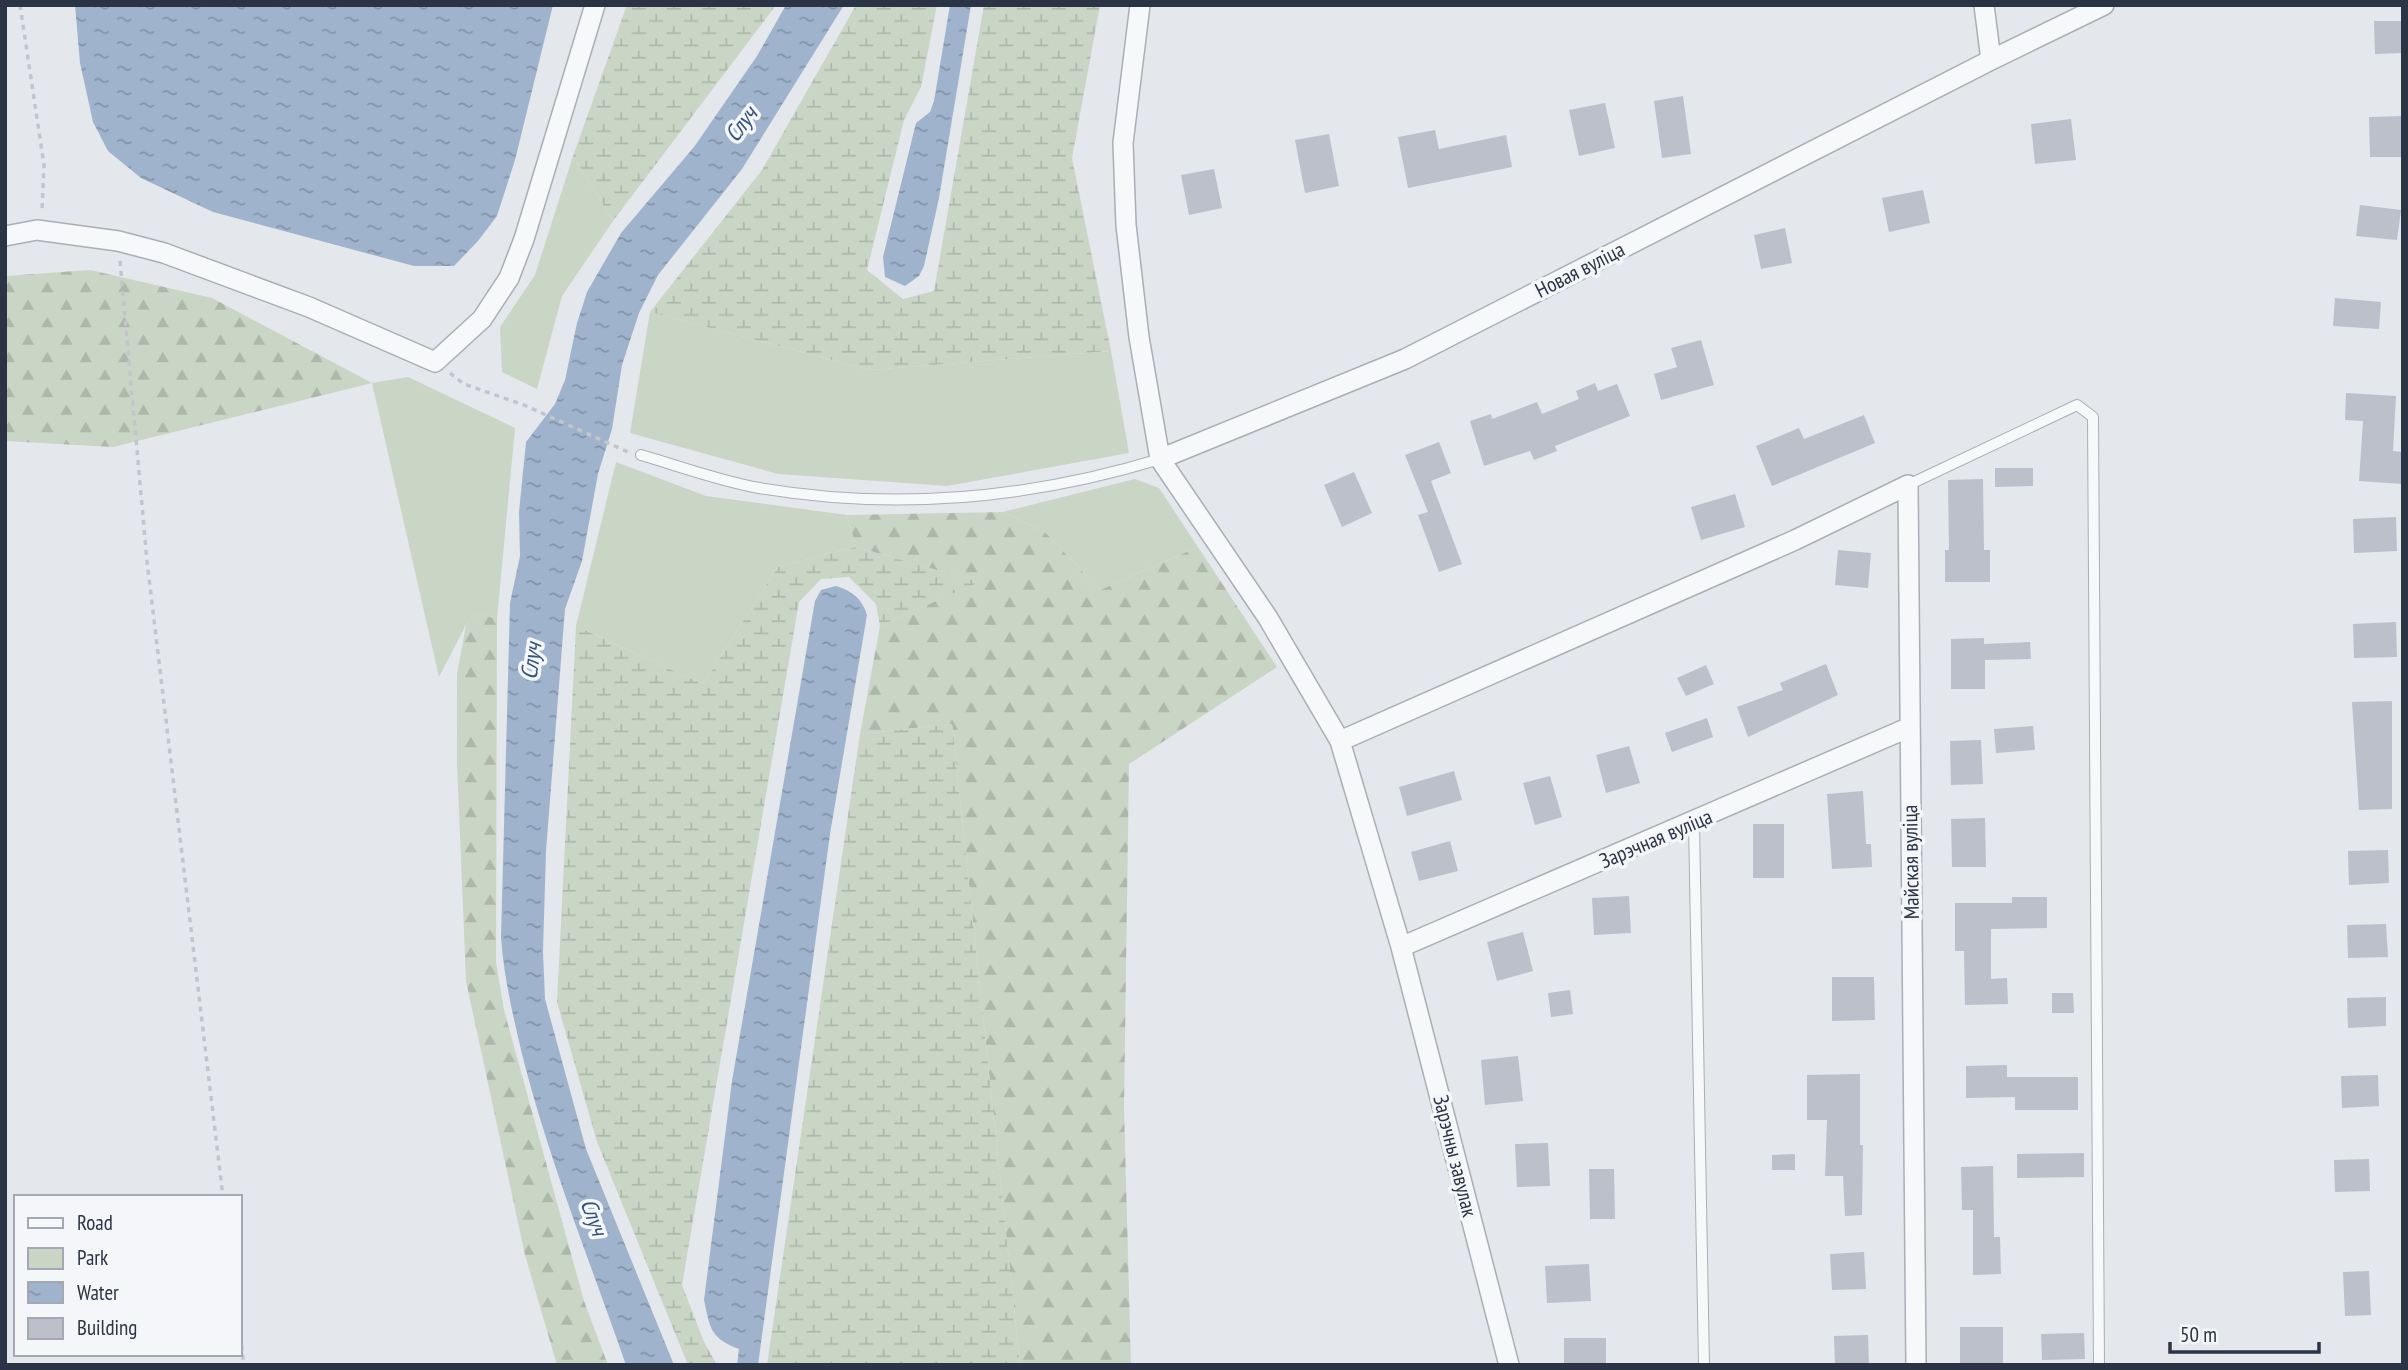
<svg xmlns="http://www.w3.org/2000/svg" width="2408" height="1370" font-family="'PT Sans Narrow',sans-serif">
	<defs>
		<pattern id="forest-firs" width="22" height="20" patternUnits="userSpaceOnUse" patternTransform="scale(1.75)"><rect width="22" height="20" fill="#c9d6c5"/><path d="M5 1l3.5 6h-7zM16 11l3.5 6h-7z" fill="#adb8ab"/></pattern>
		<pattern id="wetland-marsh" width="20" height="14" patternUnits="userSpaceOnUse" patternTransform="scale(1.75)"><rect width="20" height="14" fill="#c9d6c5"/><path d="M1 5h8M5 5V1M11 12h8M15 12V8" fill="none" stroke="#adb8ab"/></pattern>
		<pattern id="water-ripples" width="26" height="14" patternUnits="userSpaceOnUse" patternTransform="scale(1.75)"><rect width="26" height="14" fill="#9fb4cc"/><path d="M2 4q2-2 4 0t4 0M15 11q2-2 4 0t4 0" fill="none" stroke="#8293a7"/></pattern>
	</defs>
	<rect width="100%" height="100%" fill="#e4e7ec"/>
	<!-- green -->
	<path fill="#c9d6c5" d="M573,156l40,65 -51,75 -25,93 -35,-17 -2,-45 35,-52z
		M650,312l220,58 241,-19 18,102 -182,33 -169,-12 -148,-41z
		M408,377l107,51 -18,191 -21,-6 -10,12 -27,52 -67,-294z
		M616,462l90,34 141,19 9,32 -78,20 -75,117 -127,-58z
		M1135,479l24,9 39,59 -98,43 -55,-58 -42,-20z"/>
	<!-- forest -->
	<path fill="url(#forest-firs)" d="M90,270l122,28 160,85 -259,64 -108,-6v-165z
		M1003,512l42,20 55,58 98,-43 79,120 -148,97 -5,344 7,257h-111l-68,-641 -92,10 20,-108 98,-44 -122,-35 -9,-32z
		M476,613l21,6 -1,343 8,48 80,291 24,64h-51l-32,-110 -59,-274 -9,-218v-89l9,-49z"/>
	<!-- wetland -->
	<path fill="url(#wetland-marsh)" d="M627,5h149l-163,216 -40,-65z
		M856,5h81l-16,82 -17,33 -37,150 36,29 31,-8 50,-286h116l-28,153 39,193 -241,19 -220,-58 112,-142z
		M856,547l123,35 -99,44 -4,-22 -27,-27 -28,2 -22,23 -117,683 22,57 13,23h-29l-91,-223 -40,-140 19,-376 127,58 75,-117z
		M952,724l68,641h-253l93,-631z"/>
	<!-- water -->
	<path fill="url(#water-ripples)" d="M75,5h478l-38,155 -18,56 -19,25 -24,25h-40l-201,-54 -72,-34 -33,-27 -15,-29 -13,-59z
		M786,5h58l-102,164 -84,106 -19,38 -17,52 -10,64 -14,45 -16,87 -17,48 -19,242 -3,101 2,47 41,150 88,216h-48c-35,-101 -75,-199 -102,-303 -10,-42 -20,-82 -23,-125l9,-334 10,-47 -1,-44 7,-70 29,-38 10,-24 12,-57 10,-31 34,-59 73,-86 63,-91z
		M950,5h21l-32,193 -15,68 -5,10 -14,10 -20,-9 -2,-20 33,-134 14,-11 4,-11z
		M836,586c17,5 26,13 31,29l-37,219 -72,531h-21l2,-16c-29,-11 -29,-21 -35,-49l28,-219 83,-480 6,-11z"/>
	<!-- building -->
	<path fill="#bbc0ca" d="M2374,21h29v32l-28,1z
		M1683,96l8,58 -29,4 -8,-57z
		M1605,103l10,45 -36,8 -10,-46z
		M2403,116v41h-33l-1,-40z
		M2071,119l5,41 -41,4 -4,-40z
		M1435,130l4,19 67,-14 6,32 -104,21 -10,-51z
		M1329,134l10,52 -34,7 -10,-53z
		M1214,169l8,39 -33,7 -8,-40z
		M1923,190l7,33 -41,9 -7,-34z
		M2360,205l41,5 -4,30 -41,-4z
		M1785,228l7,35 -31,6 -7,-34z
		M2335,298l46,4 -2,27 -46,-3z
		M1701,340l13,45 -53,15 -7,-26 23,-7 -6,-19z
		M1595,383l3,8 19,-7 13,32 -75,30 2,5 -23,9 -4,-9 -46,15 -14,-45 21,-7 1,5 45,-17 5,12 37,-15 -3,-8z
		M2346,393l50,3 -3,55 10,1 -1,32 -43,-3 4,-60 -18,-1z
		M1864,415l11,28 -103,43 -16,-40 43,-18 5,11z
		M1439,442l12,31 -20,8 31,83 -23,8 -21,-57 10,-3 -23,-57z
		M1995,468h38v18l-38,1z
		M1354,472l18,41 -30,14 -18,-42z
		M1983,479l1,71h6v32h-45v-32h4l-1,-70z
		M1735,494l10,33 -44,13 -10,-33z
		M2396,517l1,34 -43,2 -1,-34z
		M1838,550l33,3 -3,35 -33,-3z
		M2396,622l1,35 -43,1 -1,-34z
		M1984,638v6l46,-2 1,17 -46,1v29h-34v-50z
		M1826,664l12,31 -90,42 -11,-30 46,-17 -3,-7z
		M1706,665l8,19 -28,12 -9,-18z
		M2392,701v108l-33,1 -7,-108z
		M1707,718l6,19 -41,15 -7,-19z
		M2033,726l2,24 -39,3 -2,-24z
		M1981,740l2,44 -32,1 -1,-44z
		M1629,746l11,37 -34,10 -10,-38z
		M1454,771l8,29 -55,16 -8,-29z
		M1550,776l12,41 -27,8 -12,-42z
		M1863,791l3,53h5l1,23 -40,2 -5,-75z
		M1985,818l1,49h-34l-1,-48z
		M1753,824h31v54h-31z
		M1450,841l8,30 -39,10 -8,-29z
		M2388,850l1,33 -40,2 -1,-34z
		M1629,896l2,37 -37,2 -2,-37z
		M2012,897h35v31l-56,1v50l16,-1 1,26 -43,1 -1,-54h-9v-48h57z
		M2386,924l2,33 -40,1 -1,-33z
		M1523,932l10,39 -36,10 -10,-39z
		M1832,977h42l1,43 -43,1z
		M1570,990l3,24 -22,3 -3,-24z
		M2052,993h21l1,20h-22z
		M2386,997v29l-38,2 -1,-30z
		M1518,1056l5,45 -38,4 -4,-45z
		M2007,1065v12h71v33h-63v-13l-49,1v-32z
		M1860,1074v71h3l-1,70 -17,1 -2,-40h-18l2,-56h-20v-45z
		M2378,1075l1,31 -37,2 -1,-32z
		M1548,1143l2,43 -33,1 -2,-43z
		M2084,1153v24l-67,1v-24z
		M1795,1154v16h-23v-15z
		M2369,1159l1,32 -35,1 -1,-32z
		M1993,1166l1,71h6l1,37 -28,1v-65h-11l-1,-43z
		M1589,1169h25l1,50h-25z
		M1864,1252l2,37 -34,1 -2,-36z
		M1589,1264l2,37 -44,2 -2,-37z
		M2369,1271l2,44 -26,1 -2,-44z
		M1960,1327h43v38h-43z
		M2084,1333l1,26 -43,1 -1,-26z
		M1868,1335l1,30h-34l-1,-29z
		M1564,1338h42v27h-42z"/>
	<g fill="none" stroke-linecap="round" stroke-linejoin="round">
		<!-- service casing -->
		<g stroke="#a9aeb7" stroke-width="12">
			<path id="service" d="M641,455c38,11 78,26 118,33 136,23 270,11 401,-29
				M1908,485l169,-80 16,12 6,948
				M1694,823l10,542"/>
		</g>
		<!-- minor casing -->
		<g stroke="#a9aeb7" stroke-width="22">
			<path id="minor" d="M1140,5l-17,138 3,82 13,112 21,122 108,159 72,123 61,206 108,418
				M1984,5l7,55
				M5,236l32,-6 81,11 46,12 145,54 126,55 47,-43 27,-41 15,-39 71,-234
				M1160,459l245,-100 586,-299 113,-55
				M1340,741l455,-201 113,-55 8,880
				M1401,947l509,-220"/>
		</g>
		<!-- path -->
		<path stroke="#c2c5cb" stroke-width="3.5" stroke-dasharray="5 5" stroke-linecap="butt" d="M20,5l24,160 -2,46
			M120,261l27,300 76,636
			M450,373l14,11 60,21 104,47
			M240,1335l4,30"/>
		<!-- service -->
		<use href="#service" stroke="#f7f8fa" stroke-width="10"/>
		<!-- minor -->
		<use href="#minor" stroke="#f7f8fa" stroke-width="19"/>
	</g>
	<g text-anchor="middle" stroke-width="7" stroke-linejoin="round" paint-order="stroke">
		<!-- street labels -->
		<g font-size="21" fill="#2b3445" stroke="#f4f6f9">
			<text transform="translate(1580 270) rotate(-27)" y="7">Новая вуліца</text>
			<text transform="translate(1656 839) rotate(-23)" y="7">Зарэчная вуліца</text>
			<text transform="translate(1911 862) rotate(-91)" y="7">Майская вуліца</text>
			<text transform="translate(1455 1156) rotate(76)" y="7">Зарэчны завулак</text>
		</g>
		<!-- water labels -->
		<g font-size="23" font-style="italic" fill="#34527a" stroke="#f4f6f9">
			<text transform="translate(741 124) rotate(-53)" y="8">Случ</text>
			<text transform="translate(531 661) rotate(-82)" y="8">Случ</text>
			<text transform="translate(594 1217) rotate(70)" y="8">Случ</text>
		</g>
	</g>
	<!-- border -->
	<rect width="2408" height="1370" fill="none" stroke="#2b3445" stroke-width="14"/>
	<!-- legend -->
	<rect x="14" y="1195" width="228" height="161" fill="#f4f6f9" stroke="#a4a8b1" stroke-width="2"/>
	<rect x="28" y="1218" width="35" height="10" fill="#f7f8fa" stroke="#a4a8b1" stroke-width="2"/>
	<text x="77" y="1230" font-size="21" fill="#2b3445">Road</text>
	<rect x="28" y="1248" width="35" height="21" fill="#c9d6c5" stroke="#a4a8b1" stroke-width="2"/>
	<text x="77" y="1265" font-size="21" fill="#2b3445">Park</text>
	<rect x="28" y="1282" width="35" height="21" fill="url(#water-ripples)" stroke="#a4a8b1" stroke-width="2"/>
	<text x="77" y="1300" font-size="21" fill="#2b3445">Water</text>
	<rect x="28" y="1318" width="35" height="21" fill="#bbc0ca" stroke="#a4a8b1" stroke-width="2"/>
	<text x="77" y="1335" font-size="21" fill="#2b3445">Building</text>
	<!-- scale -->
	<path d="M2170 1342v10h149v-10" fill="none" stroke="#2b3445" stroke-width="3.5"/>
	<text x="2180" y="1342" font-size="21" fill="#2b3445" stroke="#f4f6f9" stroke-width="5" paint-order="stroke">50 m</text>
</svg>
